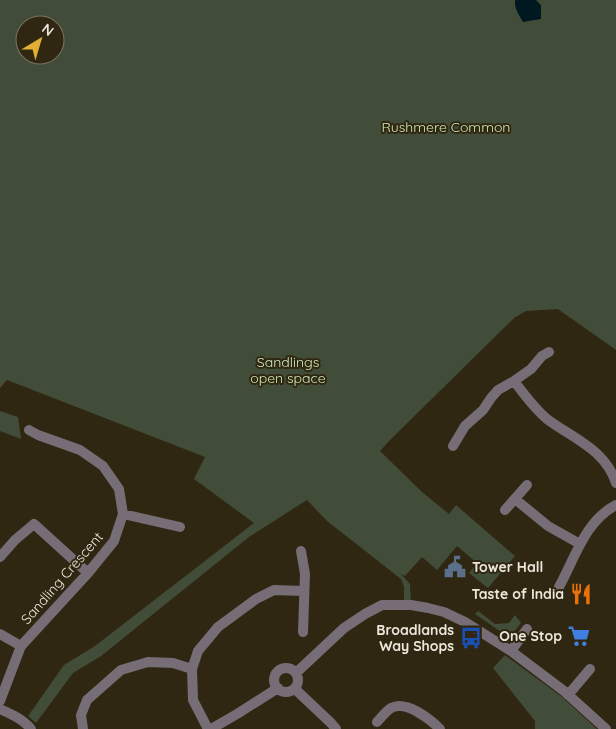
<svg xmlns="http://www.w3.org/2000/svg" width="616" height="729" font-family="Quicksand,sans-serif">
	<rect width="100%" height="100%" fill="#2f2712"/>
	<!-- green -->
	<path fill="#424d39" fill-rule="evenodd" d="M0,0h616v350l-58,-41 -32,2 -12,7 -125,123 -9,10 42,41 27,22 7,-9 59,51 -27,32 -19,-15 8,-10 -20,-17 -20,24 -15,-13 -17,19 -4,-2 9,10 1,21h-7v-18l-3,-8 -74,-58 -20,-21 -58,37 -148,119 -28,17 -37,50 -8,-7 36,-51 31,-19 159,-123 -60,-44 11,-22 -198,-77 -7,8zM25,25h30v30h-30z
		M0,411l18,6 3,22 -21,-8z
		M478,611l17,13 14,-1 6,-8 6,8c-5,6 -8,12 -17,11l-29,-20z
		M505,655l57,42 35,32h-62v-8l-42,-53z"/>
	<!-- water -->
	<path fill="#00181f" d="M515,0h21l5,5v14l-18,3c-4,-7 -9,-14 -8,-22z"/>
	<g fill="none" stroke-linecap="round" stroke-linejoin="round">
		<!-- street -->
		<path stroke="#766d76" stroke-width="10" d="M514,381l17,-12 11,-13 7,-4
			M453,446l12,-20 18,-16 8,-12 7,-8 16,-9c10,13 20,27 33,38 25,19 58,30 69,64
			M515,499l33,27 32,18
			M505,510l22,-25
			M123,514l57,13
			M301,551l4,23 -2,58
			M0,557l15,-17 19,-16 54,49
			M559,587c16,-29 26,-66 57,-82
			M0,634l21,12
			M511,651l16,-22
			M274 680a12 12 0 1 1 24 0a12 12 0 1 1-24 0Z
			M297,672l47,-44 21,-14 17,-9h29l17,3 16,4 21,10 46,29 53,40 42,38
			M295,689l36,34 5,6
			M568,695l22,-26
			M0,701l21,-55 67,-73 26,-32 9,-27 -4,-25 -16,-23 -23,-16 -42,-15 -9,-5
			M0,709c11,5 23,10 31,20
			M377,722c4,-4 9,-11 14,-14 15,-8 39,11 49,21
			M83,729l-2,-14 6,-15 34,-30 27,-8 25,1 19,6
			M208,729l-15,-29 -1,-31 6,-18 20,-24 38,-28 18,-9 30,1
			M211,729l26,-15 41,-26"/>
	</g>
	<!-- icons -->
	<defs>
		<g id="civic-bare" transform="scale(1.725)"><path d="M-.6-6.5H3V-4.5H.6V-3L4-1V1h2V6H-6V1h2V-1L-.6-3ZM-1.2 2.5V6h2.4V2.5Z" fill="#5c6f8a" stroke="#2f2712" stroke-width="2.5" paint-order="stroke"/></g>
		<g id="restaurant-bare" transform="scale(1.725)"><path d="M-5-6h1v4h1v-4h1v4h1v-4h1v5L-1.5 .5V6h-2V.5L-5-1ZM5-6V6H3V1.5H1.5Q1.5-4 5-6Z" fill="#e8710a" stroke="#2f2712" stroke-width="2.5" paint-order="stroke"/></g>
		<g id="supermarket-bare" transform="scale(1.725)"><path d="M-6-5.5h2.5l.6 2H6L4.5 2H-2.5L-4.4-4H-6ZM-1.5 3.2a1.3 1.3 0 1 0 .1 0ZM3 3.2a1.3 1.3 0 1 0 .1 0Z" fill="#3f7fe0" stroke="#2f2712" stroke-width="2.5" paint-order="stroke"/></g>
		<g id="bus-bare" transform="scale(1.725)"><path d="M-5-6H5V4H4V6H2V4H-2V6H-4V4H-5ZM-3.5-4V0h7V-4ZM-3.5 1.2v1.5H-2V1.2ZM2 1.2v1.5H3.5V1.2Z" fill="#1a4fb4" stroke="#2f2712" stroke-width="2.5" paint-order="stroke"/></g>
	</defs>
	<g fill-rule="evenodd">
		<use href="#civic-bare" x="455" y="567"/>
		<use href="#restaurant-bare" x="581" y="594"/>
		<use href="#supermarket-bare" x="579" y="636"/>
		<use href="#bus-bare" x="471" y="638"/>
	</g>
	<g text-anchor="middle" stroke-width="4" stroke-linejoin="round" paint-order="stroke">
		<!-- park labels -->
		<g font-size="14" fill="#cfe9b6" stroke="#2f2712">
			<text x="446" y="132">Rushmere Common</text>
			<text x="288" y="367">Sandlings<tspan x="288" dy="16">open space</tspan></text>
		</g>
		<!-- poi labels -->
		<g font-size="14" font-weight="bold" fill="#ece7da" stroke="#2f2712" text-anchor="end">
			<text x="472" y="572" text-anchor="start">Tower Hall</text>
			<text x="564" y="599">Taste of India</text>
			<text x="454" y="635">Broadlands<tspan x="454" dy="16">Way Shops</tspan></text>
			<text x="562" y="641">One Stop</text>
		</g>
		<!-- street labels -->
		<g font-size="14" fill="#ece7da" stroke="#2f2712">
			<text transform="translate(62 578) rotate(-49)" y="5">Sandling Crescent</text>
		</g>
	</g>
	<!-- north arrow -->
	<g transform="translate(40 40) rotate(38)"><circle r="24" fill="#2f2712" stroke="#7b7462"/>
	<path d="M0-4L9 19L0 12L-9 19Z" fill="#e1af34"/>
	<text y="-8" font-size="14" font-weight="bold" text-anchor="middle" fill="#ece7da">N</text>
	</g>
</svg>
